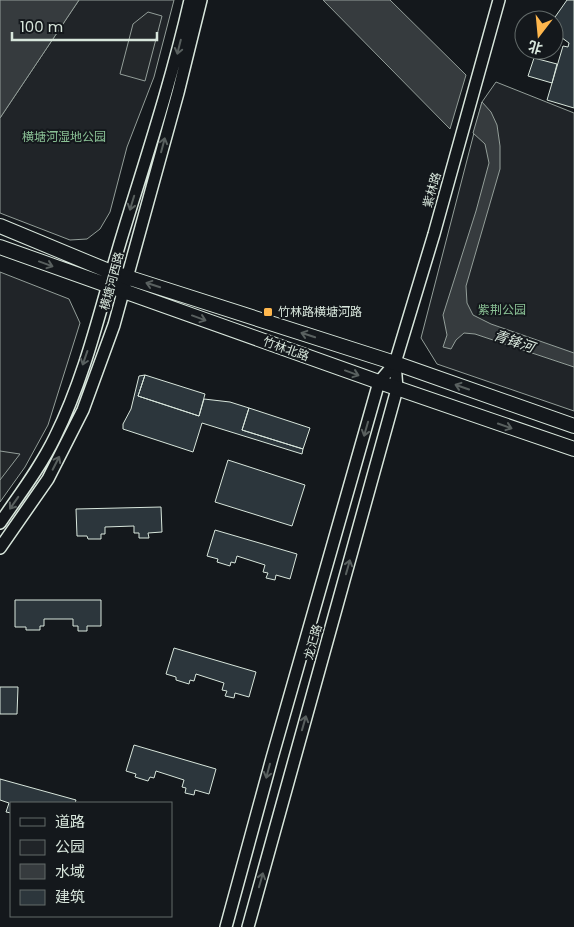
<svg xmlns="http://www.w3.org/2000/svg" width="574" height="927" font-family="Poppins,'Noto Sans SC',sans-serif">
	<rect width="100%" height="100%" fill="#14181c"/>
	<!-- green -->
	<path fill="#202428" stroke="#939e99" d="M79,0h95l-20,77 -27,70 -17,65 -10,17 -13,10 -17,1 -70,-27v-95z
		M496,82l78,31v298l-137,-47 -16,-26 61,-236z
		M0,272l69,27 11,24 -32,102 -23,42 -25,35z"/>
	<!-- parking -->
	<path fill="#24282b" stroke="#939e99" d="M148,12l14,4 -17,65 -25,-7 13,-50z
		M0,451l20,3 -20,26z"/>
	<!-- water -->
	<path fill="#363b3e" stroke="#939e99" d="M0,0h79l-79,118z
		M323,0h67l76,75 -16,54z
		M482,102l9,10 6,13 3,21v23l-34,117 1,17 6,12 18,9 83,29v14l-99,-33 -11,-1 -8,7 -5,9 -8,-2 4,-12 -4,-20 33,-104 13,-48 -4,-19 -12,-11z"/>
	<!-- building -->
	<path fill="#2c363c" stroke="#d8e6dc" d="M567,0h7v108l-27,-8 16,-54 5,1 1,-4 -15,-11 -1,-12z
		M534,58l23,6 -5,19 -24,-7z
		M145,375l60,19 -6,22 -61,-20z
		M145,375l-7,21 61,20 5,-17 26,3 19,6 -7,22 61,19 -1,5 -100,-31 -9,29 -70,-23v-5l8,-15 8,-33z
		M249,408l61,20 -7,21 -61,-19z
		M228,460l77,25 -13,41 -77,-24z
		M161,507l1,25 -14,1 1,5h-10v-5h-5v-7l-29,1v7h-4v5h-13l-1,-3h-10l-1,-27z
		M215,530l82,24 -7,25 -14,-4 -1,5 -9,-2 2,-5 -5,-1 2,-7 -28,-9 -2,7 -4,-1 -1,4 -13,-4 1,-3 -11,-3z
		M15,600h86v26h-14v5h-9v-5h-5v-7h-29v7h-4v4h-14v-3h-11z
		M174,648l82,24 -7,25 -14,-4 -1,5 -9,-2 2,-5 -5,-1 2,-7 -28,-9 -2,7 -4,-1 -1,4 -13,-4v-3l-10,-3z
		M0,687h18l-1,27h-17z
		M134,745l82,24 -7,25 -14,-4 -1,5 -9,-2 1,-5 -4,-1 2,-7 -28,-9 -2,7 -4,-1 -2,4 -13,-4 1,-3 -10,-3z
		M0,779l76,21 -1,3h-64v10l-5,-1 3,-9 -9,-3z"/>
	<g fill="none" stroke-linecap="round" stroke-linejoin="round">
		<!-- minor casing -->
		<g stroke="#d8e6dc" stroke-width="14">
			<path id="minor" d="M0,523c19,-28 40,-55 55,-86 32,-64 47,-136 68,-204 24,-78 49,-154 67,-233
				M0,548l48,-69 35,-69 31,-85 64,-232 23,-93
				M226,927l46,-169 107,-376 16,-19 39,-129 65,-234
				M248,927l149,-538 -2,-26"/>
		</g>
		<!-- major casing -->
		<g stroke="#d8e6dc" stroke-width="16">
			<path id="major" d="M0,226l111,46 284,91 179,63
				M0,247l379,135 195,67"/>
		</g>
		<!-- minor -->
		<use href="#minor" stroke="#14181c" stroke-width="11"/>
		<!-- major -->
		<use href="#major" stroke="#14181c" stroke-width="14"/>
	</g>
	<!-- one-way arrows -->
	<defs><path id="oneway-shaft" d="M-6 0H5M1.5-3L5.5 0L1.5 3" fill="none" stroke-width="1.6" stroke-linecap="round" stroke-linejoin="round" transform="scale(1.25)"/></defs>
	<g stroke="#59605f">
		<use href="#oneway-shaft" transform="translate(179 47) rotate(104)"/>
		<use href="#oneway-shaft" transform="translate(163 145) rotate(-75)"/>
		<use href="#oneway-shaft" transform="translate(132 203) rotate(107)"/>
		<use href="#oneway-shaft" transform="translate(46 264) rotate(20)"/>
		<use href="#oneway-shaft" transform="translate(153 285) rotate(-162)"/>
		<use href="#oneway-shaft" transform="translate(199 318) rotate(20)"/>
		<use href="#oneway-shaft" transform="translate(308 335) rotate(-162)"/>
		<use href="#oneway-shaft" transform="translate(85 358) rotate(109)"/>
		<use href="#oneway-shaft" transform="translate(352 373) rotate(20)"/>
		<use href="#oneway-shaft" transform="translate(462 387) rotate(-161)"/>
		<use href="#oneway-shaft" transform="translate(505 426) rotate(19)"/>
		<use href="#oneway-shaft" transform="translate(366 429) rotate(106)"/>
		<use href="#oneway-shaft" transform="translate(56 463) rotate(-63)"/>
		<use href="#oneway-shaft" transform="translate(14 503) rotate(125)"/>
		<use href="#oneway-shaft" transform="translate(348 567) rotate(-74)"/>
		<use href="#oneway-shaft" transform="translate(304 723) rotate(-74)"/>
		<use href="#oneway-shaft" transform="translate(268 771) rotate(105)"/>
		<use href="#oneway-shaft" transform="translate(261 880) rotate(-74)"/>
	</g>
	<!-- markers -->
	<rect fill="#ffb74d" stroke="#14181c" stroke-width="2" x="263" y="307" width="10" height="10" rx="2.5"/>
	<g text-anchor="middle" stroke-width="4" stroke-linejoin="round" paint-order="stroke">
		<!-- park labels -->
		<g font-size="12" fill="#8ac095" stroke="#14181c">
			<text x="64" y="141">横塘河湿地公园</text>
			<text x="502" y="314">紫荆公园</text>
		</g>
		<!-- street labels -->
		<g font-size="12" fill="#d8e6dc" stroke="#14181c">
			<text transform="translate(432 190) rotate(-74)" y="4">紫林路</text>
			<text transform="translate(112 281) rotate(-75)" y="4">横塘河西路</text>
			<text transform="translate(286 349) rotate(20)" y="4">竹林北路</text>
			<text transform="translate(313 642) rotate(-74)" y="4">龙汇路</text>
		</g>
		<!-- poi labels -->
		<g font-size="12" fill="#d8e6dc" stroke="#14181c" text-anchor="start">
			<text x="278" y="316">竹林路横塘河路</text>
		</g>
		<!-- water labels -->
		<g font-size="14" font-style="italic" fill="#d8e6dc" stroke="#14181c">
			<text transform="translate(514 341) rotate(19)" y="5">青锋河</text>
		</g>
	</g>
	<!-- legend -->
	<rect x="10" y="802" width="162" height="115" fill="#14181c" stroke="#626a69"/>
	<rect x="20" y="818" width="25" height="8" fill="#14181c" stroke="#626a69"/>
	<text x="55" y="827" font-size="15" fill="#d8e6dc">道路</text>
	<rect x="20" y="840" width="25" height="15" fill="#202428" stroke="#626a69"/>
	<text x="55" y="852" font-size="15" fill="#d8e6dc">公园</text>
	<rect x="20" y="864" width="25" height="15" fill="#363b3e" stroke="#626a69"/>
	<text x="55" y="877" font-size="15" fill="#d8e6dc">水域</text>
	<rect x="20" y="890" width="25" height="15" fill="#2c363c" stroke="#626a69"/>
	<text x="55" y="902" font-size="15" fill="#d8e6dc">建筑</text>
	<!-- north arrow -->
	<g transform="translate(539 35) rotate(196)"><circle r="24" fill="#14181c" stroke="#626a69"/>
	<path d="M0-4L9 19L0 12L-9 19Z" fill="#ffb74d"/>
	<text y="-8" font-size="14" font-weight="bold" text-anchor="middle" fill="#d8e6dc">北</text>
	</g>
	<!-- scale -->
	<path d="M12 32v8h145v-8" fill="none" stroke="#d8e6dc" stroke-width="2.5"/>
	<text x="20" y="32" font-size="15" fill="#d8e6dc" stroke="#14181c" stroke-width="4" paint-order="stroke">100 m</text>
</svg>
